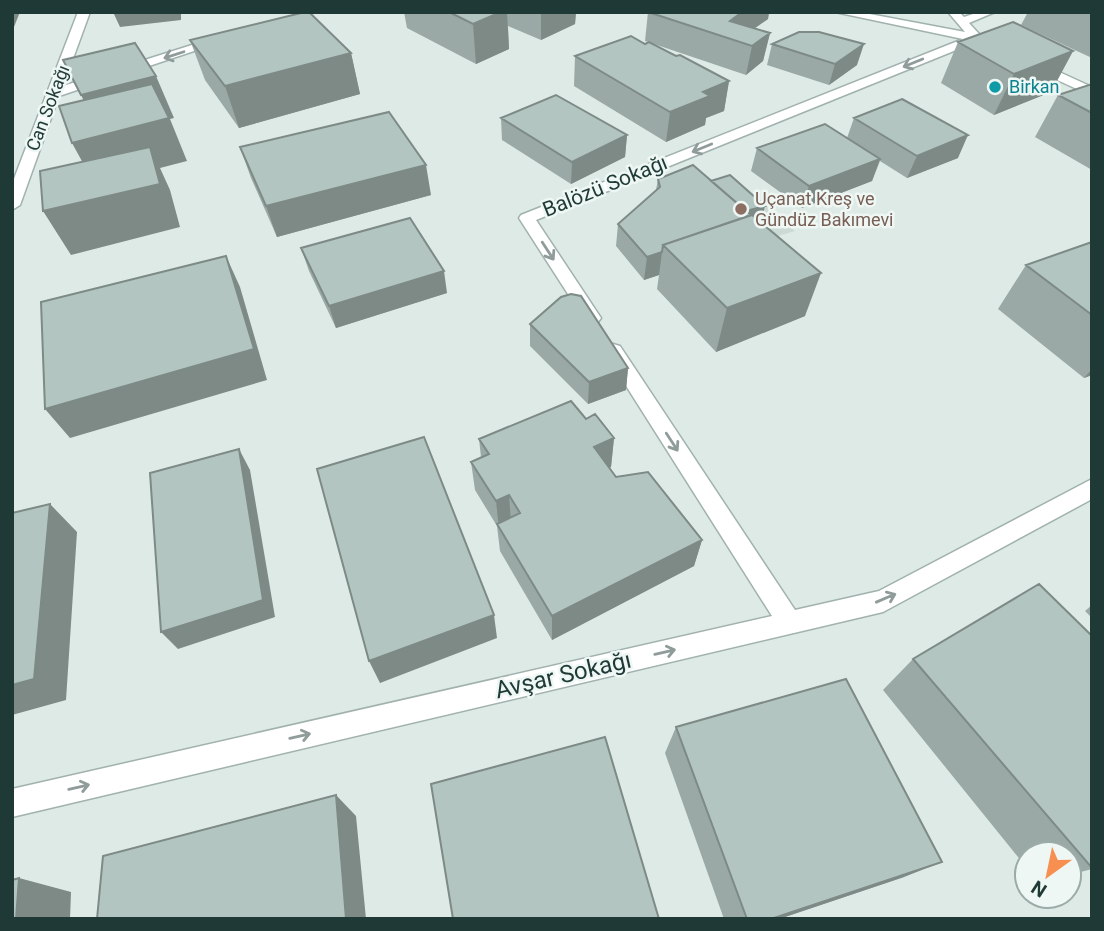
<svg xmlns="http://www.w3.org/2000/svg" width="1104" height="931" font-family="Roboto,sans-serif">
	<rect width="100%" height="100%" fill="#deeae6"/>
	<!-- built -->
	<path fill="#ccdad5" d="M729,174l66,57 -44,13 -61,-57z"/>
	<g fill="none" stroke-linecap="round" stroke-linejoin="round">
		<!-- minor casing -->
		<g stroke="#a1b2ae" stroke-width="3">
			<path id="minor" d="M78,12h12l-27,74 154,-49 10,3 -168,56 -39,109 -8,5v-26z
				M835,12h24l106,20 -17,-20h11l5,5 15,-5h16l-26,11 11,12 14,8 -6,4 -12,-5 -440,178 65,98 -3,4h-12l-67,-104 2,-3 442,-176z
				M1033,60l59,27v9l-63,-29v-6z
				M613,344l7,2 175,264 84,-19 213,-112v20l-209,113 -871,205v-28l760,-173 -168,-265 2,-5z"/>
		</g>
		<!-- minor -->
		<use href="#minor" fill="#fff" fill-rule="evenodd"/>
	</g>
	<!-- wall -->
	<path fill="#9aa9a5" d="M404,12h172l-1,12 -34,16 -33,-14 1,23 -33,15 -69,-36z
		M648,12h121l-1,7 -14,9 16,5 -7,28 -17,14 -101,-34z
		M1028,12h64v46l-71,-33z
		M190,40l161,13 9,41 -121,34 -34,-48z
		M958,42l115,9 -22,41 -57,23 -53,-32z
		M645,44l31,12 53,25 -5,30 -18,7 -1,7 -39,17 -92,-56 1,-30z
		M772,44l85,21 -28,20 -62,-20z
		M1092,84v86l-57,-33 23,-42z
		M501,118l126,17 -2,22 -54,27 -69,-44z
		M854,118l104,40 -51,20 -27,-17 -8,20 -70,27 -51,-37 6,-23 90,-10z
		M240,147l191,48 -154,42 -26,-59z
		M658,179l53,2 51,37 -5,1 48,97 -89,36 -59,-63 2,-14 -15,5 -28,-34 2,-22 38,-34z
		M1092,242v133l-8,3 -86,-69 28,-44z
		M301,248l146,45 -111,35 -27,-57z
		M530,324l98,44 -2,22 -38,14 -58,-58z
		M586,419l28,19 -3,29 -2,1 7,9 86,63 -8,26 -142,74 -52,-89 -3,-25 -22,-36 -4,-28 10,-5 -2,-18z
		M1092,605v13l-7,-7z
		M913,659l179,210 -23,6v-21h-42v14l-144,-178z
		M676,727l228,150 -125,42h-55l-59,-166z"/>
	<!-- shaded-wall -->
	<path fill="#7d8a86" d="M12,12h8l-6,15h-2z
		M113,12h68v8l-61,7z
		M501,12h6l2,37 -33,15 -3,-40z
		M541,12h35l-1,12 -34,16z
		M742,12h27l-1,7 -31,22 -7,-20z
		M770,33l-7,28 -17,14 6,-29z
		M864,44l-7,21 -28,20 6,-21z
		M1073,51l-22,41 -57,23 20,-41z
		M351,53l9,41 -121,34 -14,-42z
		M156,76l18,42 -4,1 17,42 -27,7 10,22 10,37 -109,28 -28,-44 52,-26 -23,-42 29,-8 -20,-40z
		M729,81l-5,30 -18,7 -1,7 -39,17 4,-30 33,-20z
		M627,135l-2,22 -54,27 1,-22z
		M968,135l-10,23 -51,20 10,-22z
		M880,159l-8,22 -70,27 7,-22z
		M426,165l5,30 -154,42 -11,-31z
		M765,206l-3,12 -29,8 2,-12z
		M662,252l-3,23 -15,5 3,-23z
		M226,256l14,31 27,93 -197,58 -25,-29z
		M444,271l3,22 -111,35 -7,-22z
		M821,273l-16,43 -89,36 11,-44z
		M628,368l-2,22 -38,14 1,-22z
		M1092,369v6l-8,3z
		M614,438l-3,29 -19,9 2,-29z
		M239,449l11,21 25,147 -97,32 -17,-17z
		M509,495l2,28 -12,5 -3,-27z
		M50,504l27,28 -11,168 -54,15v-30z
		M702,540l-8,26 -142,74v-24z
		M494,615l3,23 -117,45 -11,-22z
		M336,795l20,21 10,103h-20z
		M942,862l-38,15 -125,42h-8z
		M19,878l52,14 -1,27h-54z"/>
	<!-- building -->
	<path fill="#b3c5c0" stroke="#7d8a86" stroke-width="2" d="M305,12h4l42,41 -126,33 -35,-46z
		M449,12h52l-28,12z
		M648,12h94l-12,9 40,12 -18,13z
		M1013,22l60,29 -59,23 -56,-32z
		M799,32h20l45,12 -29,20 -63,-20z
		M631,36l14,8 4,-2 27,14 4,-1 49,26 -26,11 7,4 -40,16 -95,-56z
		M135,43l21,33 -75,19 -18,-35z
		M152,84l17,34 -97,25 -13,-37z
		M1092,84v29l-34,-18z
		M556,95l71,40 -55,27 -71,-44z
		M902,99l66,36 -51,21 -63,-38z
		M389,112l37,53 -160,41 -26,-59z
		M825,124l55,35 -71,27 -52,-38z
		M150,147l10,37 -117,27 -3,-40z
		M693,165l58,50 -88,30 -1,7 -15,5 -29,-33 42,-37 -2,-8z
		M730,175l35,31 -19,5 -35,-30z
		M752,215l69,58 -94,35 -64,-63z
		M410,218l34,53 -115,35 -28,-58z
		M1092,242v73l-66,-50z
		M226,256l28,93 -209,60 -4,-107z
		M571,294l10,2 47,72 -39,14 -59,-58 31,-27z
		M571,401l15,18 9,-5 19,24 -20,9 22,30 32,-5 54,68 -150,76 -55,-92 23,-11 -11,-18 -13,6 -25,-39 18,-8 -10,-15z
		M424,437l70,178 -125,46 -52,-192z
		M239,449l24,151 -102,32 -11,-159z
		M50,504l-16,175 -22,6v-172z
		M1039,584l53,52v232l-179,-209z
		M846,679l96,183 -171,57h-24l-71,-192z
		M605,737l54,182h-206l-22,-135z
		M336,795l10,124h-249l6,-63z
		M19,878l-3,41h-4v-39z"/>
	<!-- one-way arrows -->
	<defs><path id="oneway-shaft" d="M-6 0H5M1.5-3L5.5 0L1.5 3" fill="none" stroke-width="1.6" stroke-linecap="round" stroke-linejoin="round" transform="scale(1.75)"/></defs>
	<g stroke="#8f9c9a">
		<use href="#oneway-shaft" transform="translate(174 55) rotate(162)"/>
		<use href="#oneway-shaft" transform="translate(913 63) rotate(158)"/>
		<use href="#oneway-shaft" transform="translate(702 148) rotate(158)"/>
		<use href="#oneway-shaft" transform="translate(548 251) rotate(57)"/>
		<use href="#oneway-shaft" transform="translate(672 442) rotate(57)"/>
		<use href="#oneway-shaft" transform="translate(886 598) rotate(-23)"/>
		<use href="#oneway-shaft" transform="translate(665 652) rotate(-13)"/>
		<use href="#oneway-shaft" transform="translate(300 736) rotate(-13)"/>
		<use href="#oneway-shaft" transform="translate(79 787) rotate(-13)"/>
	</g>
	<!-- markers -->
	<circle fill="#0f9aa8" stroke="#eef7f4" stroke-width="2.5" cx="995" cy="87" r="7"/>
	<circle fill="#8d6e63" stroke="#eef7f4" stroke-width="2.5" cx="741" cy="209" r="7"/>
	<g text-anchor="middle" stroke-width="5" stroke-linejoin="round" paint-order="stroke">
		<!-- far-culture labels -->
		<g font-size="18" fill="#0d838f" stroke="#eef7f4" text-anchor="start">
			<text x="1009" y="93">Birkan</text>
		</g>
		<!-- far-street labels -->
		<g font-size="18" fill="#1f3a36" stroke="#eef7f4">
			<text transform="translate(48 108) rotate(-69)" y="6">Can Sokağı</text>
		</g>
		<!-- far-education labels -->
		<g font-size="18" fill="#785e54" stroke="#eef7f4" text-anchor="start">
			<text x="755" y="205">Uçanat Kreş ve<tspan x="755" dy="21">Gündüz Bakımevi</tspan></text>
		</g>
		<!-- street labels -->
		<g font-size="21" fill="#1f3a36" stroke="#eef7f4">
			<text transform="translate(605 186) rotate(-22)" y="7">Balözü Sokağı</text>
		</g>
		<!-- near-street labels -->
		<g font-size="24" fill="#1f3a36" stroke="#eef7f4">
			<text transform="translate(563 675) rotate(-13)" y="8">Avşar Sokağı</text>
		</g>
	</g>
	<!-- border -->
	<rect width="1104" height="931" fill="none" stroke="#1f3a36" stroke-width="28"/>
	<!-- north arrow -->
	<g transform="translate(1048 875) rotate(213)"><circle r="33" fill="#eef7f4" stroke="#9baba8" stroke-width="2"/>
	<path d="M0-5L12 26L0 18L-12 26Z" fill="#f68f50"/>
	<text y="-10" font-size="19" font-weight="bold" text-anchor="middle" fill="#1f3a36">N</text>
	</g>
</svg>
